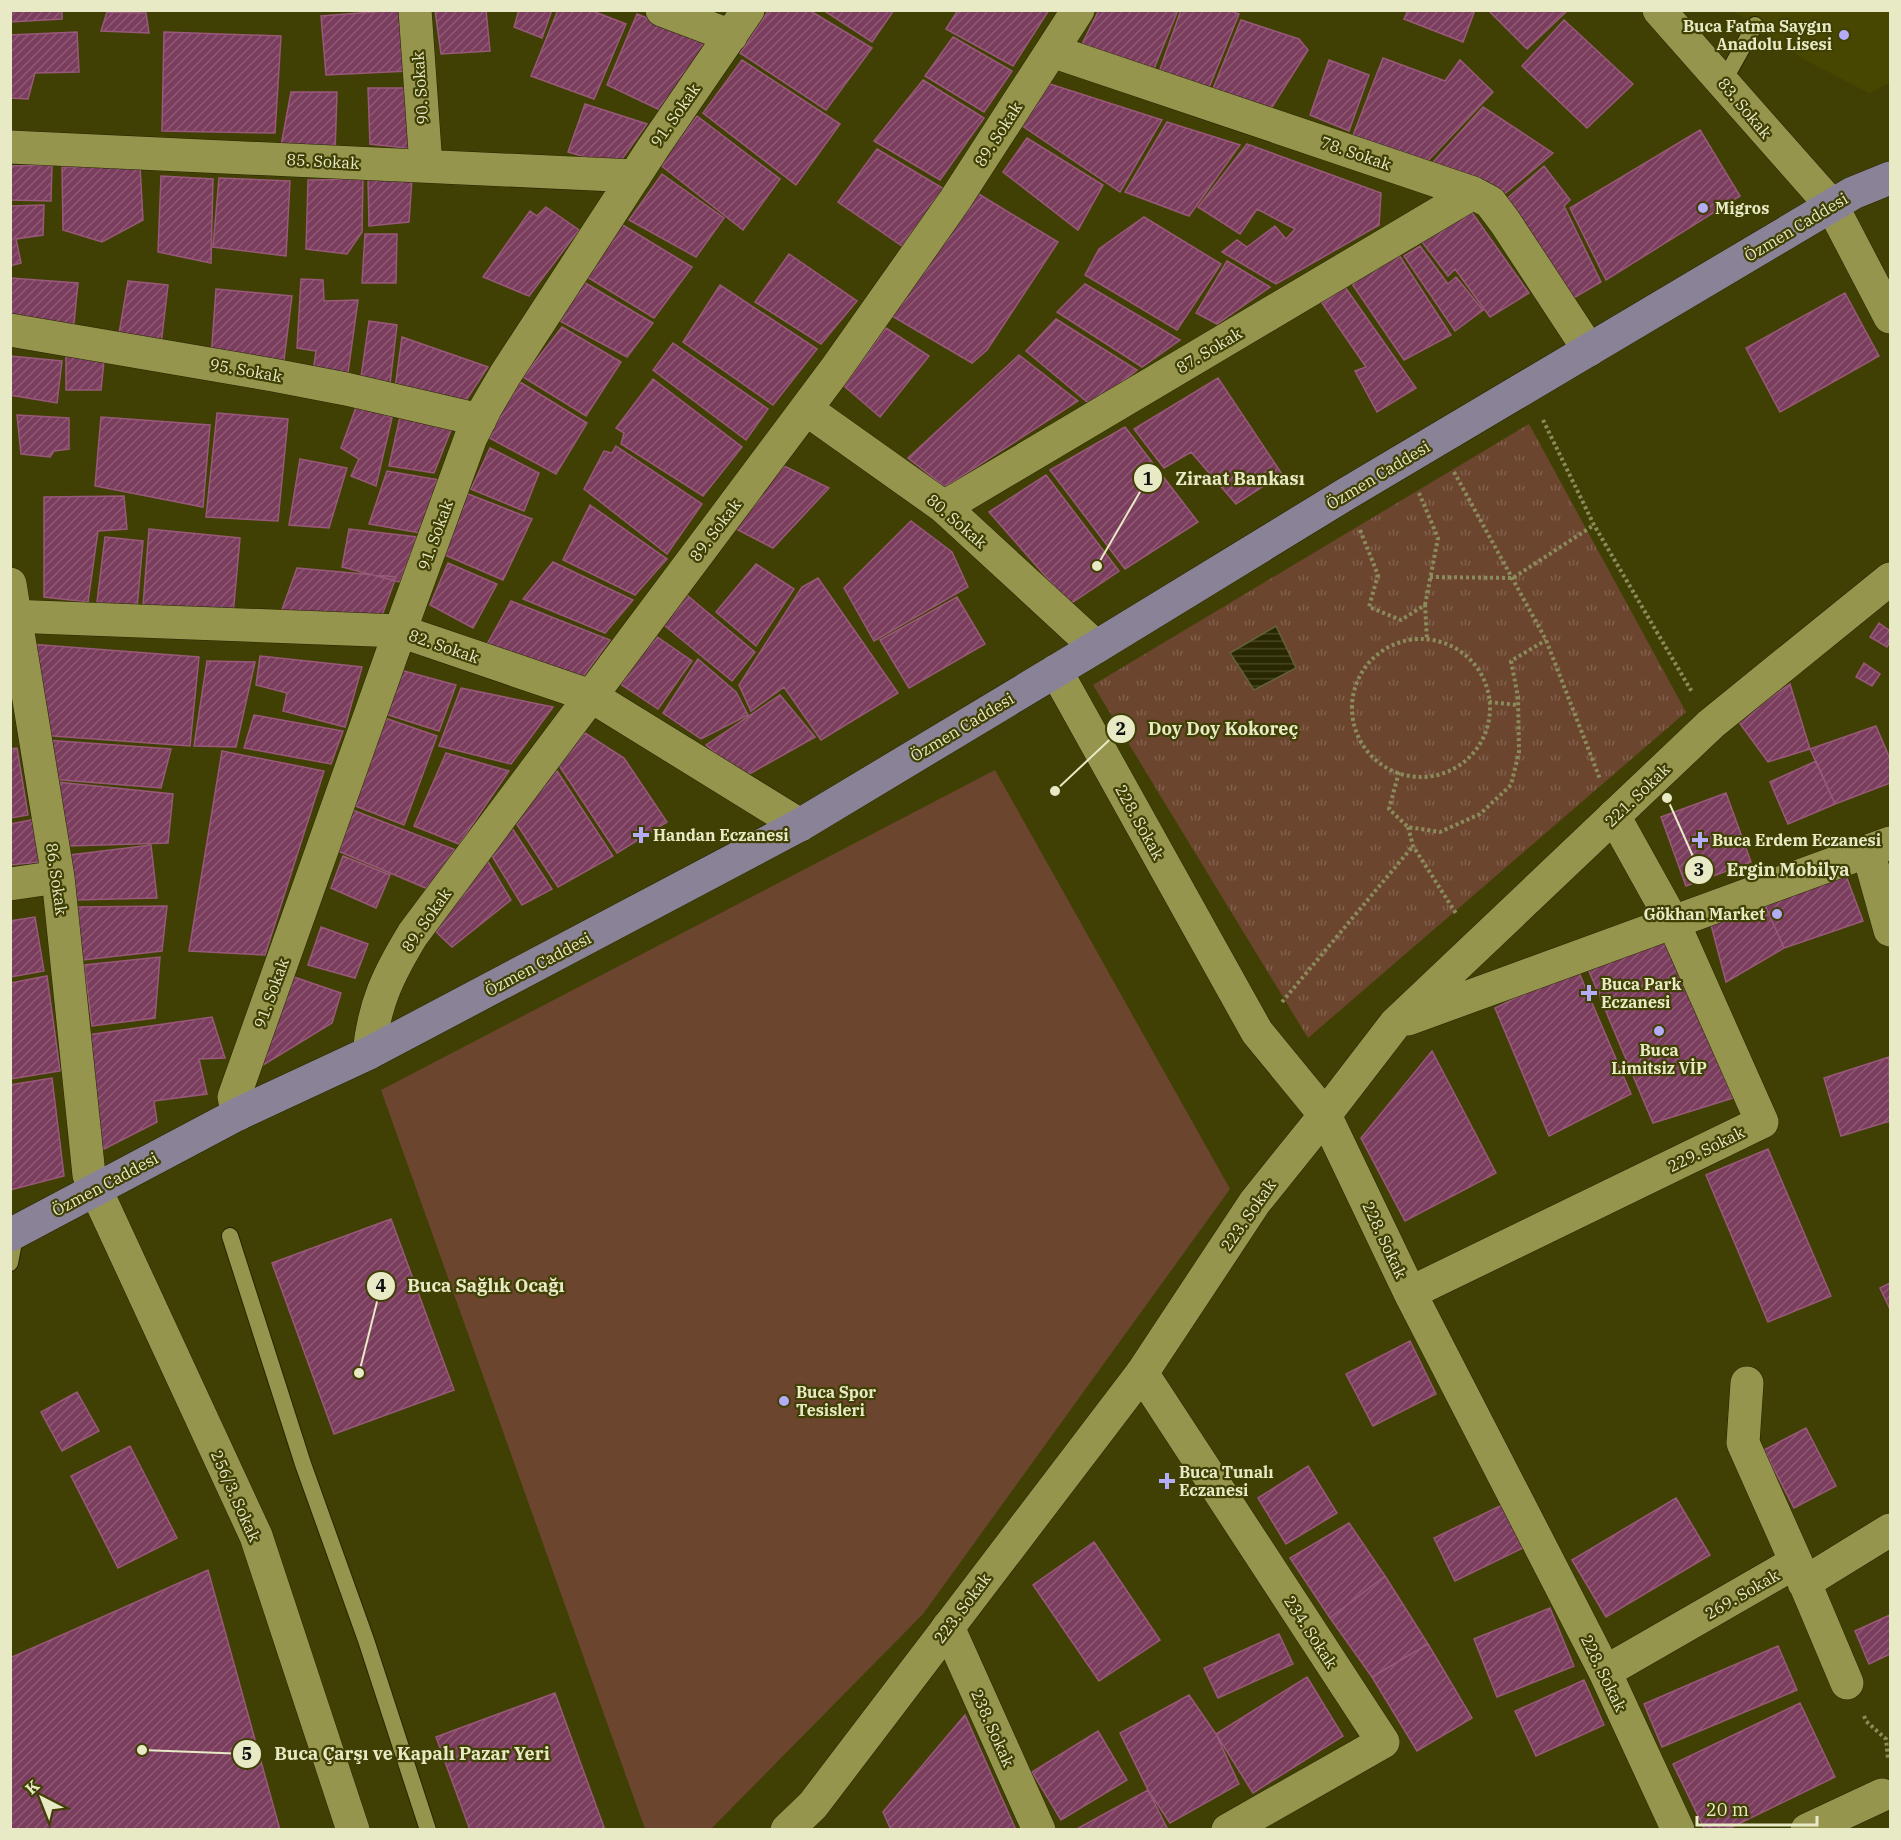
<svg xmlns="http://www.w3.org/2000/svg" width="1901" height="1840" font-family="'IBM Plex Serif',serif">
	<defs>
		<pattern id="park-tufts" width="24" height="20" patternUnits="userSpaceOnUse" patternTransform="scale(1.5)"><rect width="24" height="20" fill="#6c452f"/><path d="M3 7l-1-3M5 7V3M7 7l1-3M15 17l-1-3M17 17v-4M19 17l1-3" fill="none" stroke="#81604c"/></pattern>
		<pattern id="water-rules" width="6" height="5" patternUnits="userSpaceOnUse" patternTransform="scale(1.5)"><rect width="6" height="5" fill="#292800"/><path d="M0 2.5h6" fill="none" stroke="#484724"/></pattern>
		<pattern id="building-hatch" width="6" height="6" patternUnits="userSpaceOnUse" patternTransform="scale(1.5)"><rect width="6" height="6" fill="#7a3d5d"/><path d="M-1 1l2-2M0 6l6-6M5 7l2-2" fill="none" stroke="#8d5973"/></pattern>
	</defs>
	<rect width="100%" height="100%" fill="#404004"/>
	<!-- built -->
	<path fill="#484701" d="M1734,11h156v72l-21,10 -66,-34z"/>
	<!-- grass -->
	<path fill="#6c452f" d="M995,770l235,419 -307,425 -212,215h-66l-264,-739z"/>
	<!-- park -->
	<path fill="url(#park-tufts)" d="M1529,424l157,288 -378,326 -215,-353z"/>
	<!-- water -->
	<path fill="url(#water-rules)" stroke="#62623b" stroke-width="1.5" d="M1276,626l20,42 -42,22 -24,-37z"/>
	<!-- building -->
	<path fill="url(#building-hatch)" stroke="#995979" stroke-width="1.5" d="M10,10h52v9l-52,3z
		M399,10l10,61 -83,4 -5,-59z
		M435,10h51l4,41 -49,3z
		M519,10h33l-10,28 -28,-11z
		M558,10h32l36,14 -32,75 -63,-23z
		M769,10h40l63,38 -46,62 -86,-57z
		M823,10h71l-22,32z
		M958,10h91l-36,56 -67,-37z
		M1099,10h79l-27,66 -74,-22z
		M1181,10h47l11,4 -31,76 -49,-18z
		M1408,10h67l-12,32 -59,-23z
		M1488,10h80l-41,39z
		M107,12l39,1 3,20 -48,-2z
		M637,14l71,28 -48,68 -53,-25z
		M1241,20l58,19 9,11 -41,65 -57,-19z
		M1564,20l69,64 -46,44 -65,-62z
		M77,32l2,40 -44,1 -7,26 -18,-1v-63z
		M164,32l117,4 -6,97 -113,-2z
		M953,37l59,34 -28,41 -59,-36z
		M1383,58l62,23 15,-21 33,32 -71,75 -72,-24z
		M742,60l98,64 -44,61 -93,-72z
		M1329,60l40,15 -20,56 -39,-16z
		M923,80l61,38 -44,62 -66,-39z
		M1050,84l112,36 -42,72 -99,-67z
		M368,88h46v61l-44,-5z
		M291,92h46l-2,62 -55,-3z
		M585,104l62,20 -30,42 -49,-14z
		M1483,107l70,46 -51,43 -75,-27z
		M697,116l83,63 -37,51 -84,-66z
		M1167,122l73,23 -51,71 -64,-24z
		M1700,130l40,66 -134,84 -36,-72z
		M1027,138l76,47 -25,45 -75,-58z
		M1247,144l134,49 -2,32 -103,59 -54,-32 15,-12 10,7 28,-21 11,13 9,-10 -38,-20 -17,25 -42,-27z
		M877,149l67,40 -42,57 -64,-44z
		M52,165l-1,36 -41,-1v-34z
		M140,165l3,55 -41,22 -39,-12 -1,-63z
		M1544,166l26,34 -6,6 37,76 -34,20 -66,-98z
		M662,174l62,44 -28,39 -67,-37z
		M161,176l52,3 -2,84 -53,-11z
		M368,177l44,1 -3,44 -40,4z
		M219,178l71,3 -4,75 -73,-9z
		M363,179l-1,53 -15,22 -41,-5 2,-69z
		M977,193l81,49 -71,108 -15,13 -80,-47z
		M44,205l-1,30 -27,4 5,24 -11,3v-60z
		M546,207l33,23 -50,66 -46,-19 47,-66 7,5z
		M1468,207l61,86 -39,24 -35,-48 -7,7 -29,-38z
		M1144,217l77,47 -44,66 -92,-55 14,-26z
		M621,224l71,43 -38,51 -67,-41z
		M365,234h32l-1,49h-34z
		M1420,246l28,38 8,-7 27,33 -28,21 -51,-75z
		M1395,249l56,86 -47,25 -54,-79z
		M789,254l68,47 -36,43 -66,-42z
		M1227,261l43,26 -53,37 -21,-11z
		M10,278l68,5 -5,50 -63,-10z
		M301,279l22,1 1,21 34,-1 -11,80 -34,-8 3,-21 -19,-3z
		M128,281l40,4 -7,60 -43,-6z
		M582,281l71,42 -26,34 -69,-37z
		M1085,284l95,56 -38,27 -85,-55z
		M720,285l97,64 -44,56 -90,-63z
		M1345,287l71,101 -39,24 -22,-41 11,-4 -44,-64z
		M216,289l76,7 -9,72 -72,-10z
		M1845,293l34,63 -99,56 -34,-64z
		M1056,319l81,51 -45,36 -66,-55z
		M369,321l28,4 -7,59 -29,-7z
		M562,327l59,35 -35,54 -63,-39z
		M886,328l43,28 -49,61 -36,-31z
		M402,337l86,30 -23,35 -70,-14z
		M673,343l95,66 -22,31 -93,-70z
		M66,354l38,7 -3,29h-35z
		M1019,355l59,46 -133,86 -37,-29z
		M10,356l52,5 -5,42 -47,-8z
		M1218,378l64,96 -46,30 -45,-52 -27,16 -30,-39z
		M653,379l89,68 -39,49 -82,-52 3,-11 -8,-5z
		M520,382l67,41 -31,51 -70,-38z
		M358,402l34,16 -16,68 -25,-10 8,-17 -18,-11z
		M217,413l71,6 -10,102 -72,-4z
		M17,415l52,3v31l-15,2 -4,6 -29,-3z
		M101,417l109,8 -7,82 -108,-21z
		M400,417l51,13 -17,43 -45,-7z
		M1125,427l73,95 -73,47 -75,-99z
		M616,446l86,58 -35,50 -83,-65 20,-38 8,2z
		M490,448l49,25 -15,38 -53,-22z
		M300,459l47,9 -18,60 -40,-3z
		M778,463l51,25 -56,60 -39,-20z
		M387,471l53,9 -20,53 -51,-9z
		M1046,475l73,96 -49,33 -81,-92z
		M463,492l69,27 -29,61 -65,-28z
		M124,496l3,33 -29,2 -10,71 -44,-5v-100z
		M590,505l77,54 -32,36 -72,-35z
		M911,521l41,31 16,35 -94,54 -30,-53z
		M149,529l91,9 -7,77 -90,-9z
		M349,529l68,8 -17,45 -58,-15z
		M105,537l38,4 -6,67 -40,-6z
		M553,562l80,38 -28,33 -82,-34z
		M448,563l49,21 -24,44 -43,-23z
		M756,564l38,25 -38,57 -40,-34z
		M297,568l99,9 -16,44 -100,-6z
		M818,578l80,115 -77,47 -37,-53 -33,24 -12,-26 63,-98z
		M682,591l73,61 -23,29 -73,-60z
		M957,597l28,47 -76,44 -29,-48z
		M511,601l99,39 -34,46 -95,-31z
		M1879,623l11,8v10l-3,6 -17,-10z
		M653,634l39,27 -34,48 -39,-26z
		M29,644l170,13 -9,89 -150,-11z
		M260,656l102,11 -17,60 -62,-16 4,-18 -31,-8z
		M698,659l38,33 12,23 -47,24 -38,-26z
		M207,661l48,1 -19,85 -42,-1z
		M1864,663l16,11 -8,12 -16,-9z
		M393,668l63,17 -17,46 -60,-19z
		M1790,684l20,65 -42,13 -30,-41z
		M461,688l92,19 -42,57 -72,-18z
		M780,695l35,42 -71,40 -38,-32z
		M254,715l89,16 -12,33 -87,-16z
		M385,718l52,18 -33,89 -51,-20z
		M1876,726l14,33v24l-55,21 -25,-55z
		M585,733l39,25 43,64 -50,31 -59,-89z
		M45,740l126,9 -10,39 -111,-9z
		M17,748l11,67 -18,3v-69z
		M222,751l102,20 -59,184 -76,-4z
		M446,753l63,18 -50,73 -45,-18z
		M1816,761l19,43 -47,20 -18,-42z
		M557,771l56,85 -55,31 -42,-64 7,-18z
		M57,782l116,12 -5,49 -99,3z
		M1726,793l25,69 -65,24 -25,-69z
		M345,807l111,43 -28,39 -97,-41z
		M36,819l4,43 -30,3v-41z
		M510,825l42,64 -30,16 -33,-54z
		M151,845l6,53 -83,2 -4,-45z
		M343,856l47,19 -14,33 -45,-20z
		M487,860l24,40 -59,47 -18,-17z
		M1845,873l18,48 -79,27 -19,-43z
		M1765,905l19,43 -58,34 -16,-61z
		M167,906l-5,45 -79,9 -9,-53z
		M35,917l9,54 -34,6v-56z
		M321,927l47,17 -13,34 -47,-13z
		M1664,934l69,164 -80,25 -67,-159z
		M160,957l-5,61 -63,8 -8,-61z
		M1577,968l54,126 -82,42 -54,-128z
		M288,975l53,18 -9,30 -69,42 -3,-13z
		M47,976l13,95 -50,8v-96z
		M212,1017l13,41 -26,1 8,35 -53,7 3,21 -55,28 -14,-115z
		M1432,1051l64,122 -91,48 -44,-83z
		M1889,1057l1,64 -49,15 -17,-58z
		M52,1078l12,98 -54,14v-105z
		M1768,1149l63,147 -63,26 -62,-147z
		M391,1219l63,171 -120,44 -62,-171z
		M1890,1283v26l-10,-21z
		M1410,1341l26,53 -63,32 -27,-52z
		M77,1392l22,39 -37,20 -21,-39z
		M1806,1428l30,58 -42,22 -30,-58z
		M130,1446l47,92 -59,30 -47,-92z
		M1308,1466l29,47 -51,31 -28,-46z
		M1676,1498l34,57 -104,62 -34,-57z
		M1504,1504l21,43 -70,34 -21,-43z
		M1349,1523l36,53 -55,42 -40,-60z
		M1094,1542l66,98 -61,41 -66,-96z
		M208,1570l72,260h-270v-172z
		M1385,1576l43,68 -56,33 -42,-59z
		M1550,1608l24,58 -77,31 -23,-58z
		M1890,1615v39l-21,10 -14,-33z
		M1279,1634l14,30 -75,34 -14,-30z
		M1428,1644l44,74 -55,33 -45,-74z
		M1778,1646l19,44 -135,57 -18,-43z
		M1307,1677l36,59 -90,57 -37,-59z
		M1584,1680l20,45 -68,31 -21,-45z
		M555,1693l50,137h-135l-34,-93z
		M1189,1695l27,39 23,50 -69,39 -22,-33 -28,-57z
		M1800,1703l35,74 -109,53h-21l-32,-66z
		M965,1715l51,115h-125l-8,-18z
		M1098,1731l29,49 -66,40 -29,-48z
		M1148,1790l20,40h-93z"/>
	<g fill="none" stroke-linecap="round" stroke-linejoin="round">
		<!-- service casing -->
		<g stroke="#262600" stroke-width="18">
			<path id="service" d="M1723,82l32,-57
				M230,1236l73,228 63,176 62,190
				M10,1263l6,-31"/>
		</g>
		<!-- minor casing -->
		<g stroke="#262600" stroke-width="34">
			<path id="minor" d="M415,10l11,156
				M662,10l69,26
				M1659,10l173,196 58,111
				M1052,51l421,142 17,9 15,20 84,128
				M10,147l625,29
				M10,330l263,45 73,14 134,31
				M806,409l138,98 152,140
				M944,507l529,-314
				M10,584l48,293 31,298 167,361 97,294
				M10,616l390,15 191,65 209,129
				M1056,671l201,361 68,83 85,178 195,379 73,158
				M1868,851l22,79
				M10,884l48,-7
				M369,1053c5,-49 19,-78 44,-119l422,-564 120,-170 123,-190
				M238,1114l-4,-17 166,-466 71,-194 14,-28 20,-34 148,-227 95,-138
				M1410,1293l352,-171 -88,-198 -60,-108
				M1142,1373l241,369 -155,88
				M1747,1383l-4,60 53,119
				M1804,1583l86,-53
				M948,1627l91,203
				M1605,1672l191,-110 51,121
				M1807,1830l75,-35"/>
		</g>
		<!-- tertiary casing -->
		<g stroke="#262600" stroke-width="34">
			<path id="tertiary" d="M1408,1019l482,-176
				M787,1830l26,-25 329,-432 113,-171 70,-87 70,-91 316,-300 179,-145"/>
		</g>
		<!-- primary casing -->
		<g stroke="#262600" stroke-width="34">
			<path id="primary" d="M10,1235l228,-121 131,-61 431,-228 296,-178 250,-153 507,-301 37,-15"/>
		</g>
		<!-- path -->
		<path stroke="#8b8c5b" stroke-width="4" stroke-dasharray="3 3" stroke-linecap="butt" d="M1543,420l51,105 98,167
			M1454,472l92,168 54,139
			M1419,493l19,45 -13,67
			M1360,530l18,45 -9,32 32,13 24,-15 2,35
			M1430,577l83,1 81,-53
			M1352 708a69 69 0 1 1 138 0a69 69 0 1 1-138 0Z
			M1489,702l29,3
			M1399,772l-10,37 19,18 32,5 40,-18 31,-29 8,-33 -1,-55 -7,-36 35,-21
			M1408,827l5,19 44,69
			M1282,1002l131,-156
			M1864,1716l2,5 20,18 2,20"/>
		<!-- service -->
		<use href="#service" stroke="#95954e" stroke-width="16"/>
		<!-- minor -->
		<use href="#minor" stroke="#95954e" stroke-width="33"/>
		<!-- tertiary -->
		<use href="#tertiary" stroke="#95954e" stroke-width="33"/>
		<!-- primary -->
		<use href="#primary" stroke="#8a8398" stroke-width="33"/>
	</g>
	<!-- markers -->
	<g fill="#b5acf8" stroke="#404004" stroke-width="2">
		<circle cx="1844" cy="35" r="6"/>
		<circle cx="1703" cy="208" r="6"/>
		<path d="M638 826h6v6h6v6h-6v6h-6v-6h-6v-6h6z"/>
		<path d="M1697 831h6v6h6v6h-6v6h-6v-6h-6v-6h6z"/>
		<circle cx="1777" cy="914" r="6"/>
		<path d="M1586 984h6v6h6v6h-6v6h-6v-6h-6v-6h6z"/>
		<circle cx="1659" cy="1031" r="6"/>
		<circle cx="784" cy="1401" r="6"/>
		<path d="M1164 1472h6v6h6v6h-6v6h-6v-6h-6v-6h6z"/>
	</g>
	<g text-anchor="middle" stroke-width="4.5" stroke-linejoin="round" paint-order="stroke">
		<!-- poi labels -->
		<g font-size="16" font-weight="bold" fill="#e8eac6" stroke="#404004" text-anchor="start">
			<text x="1832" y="32" text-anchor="end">Buca Fatma Saygın<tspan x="1832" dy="18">Anadolu Lisesi</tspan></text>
			<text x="1715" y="214">Migros</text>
			<text x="653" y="841">Handan Eczanesi</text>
			<text x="1712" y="846">Buca Erdem Eczanesi</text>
			<text x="1765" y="920" text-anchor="end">Gökhan Market</text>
			<text x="1601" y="990">Buca Park<tspan x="1601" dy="18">Eczanesi</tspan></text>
			<text x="1659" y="1056" text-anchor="middle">Buca<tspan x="1659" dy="18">Limitsiz VİP</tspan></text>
			<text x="796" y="1398">Buca Spor<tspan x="796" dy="18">Tesisleri</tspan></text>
			<text x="1179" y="1478">Buca Tunalı<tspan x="1179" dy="18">Eczanesi</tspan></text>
		</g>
		<!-- street labels -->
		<g font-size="16" fill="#e8eac6" stroke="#404004">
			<text transform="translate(420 88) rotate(-94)" y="6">90. Sokak</text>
			<text transform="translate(1745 108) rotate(50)" y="6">83. Sokak</text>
			<text transform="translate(675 115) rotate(-55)" y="6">91. Sokak</text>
			<text transform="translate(998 134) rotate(-57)" y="6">89. Sokak</text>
			<text transform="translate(1356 153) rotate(19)" y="6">78. Sokak</text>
			<text transform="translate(323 161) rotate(3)" y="6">85. Sokak</text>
			<text transform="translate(1796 227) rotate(-31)" y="6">Özmen Caddesi</text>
			<text transform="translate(1209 350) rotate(-31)" y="6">87. Sokak</text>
			<text transform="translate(246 370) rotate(10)" y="6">95. Sokak</text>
			<text transform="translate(1378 475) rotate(-31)" y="6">Özmen Caddesi</text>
			<text transform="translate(957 521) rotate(41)" y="6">80. Sokak</text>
			<text transform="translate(715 530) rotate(-53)" y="6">89. Sokak</text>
			<text transform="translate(435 535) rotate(-70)" y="6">91. Sokak</text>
			<text transform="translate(444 646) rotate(19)" y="6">82. Sokak</text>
			<text transform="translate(962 727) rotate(-31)" y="6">Özmen Caddesi</text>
			<text transform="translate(1637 795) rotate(-44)" y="6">221. Sokak</text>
			<text transform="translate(1140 822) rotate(61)" y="6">228. Sokak</text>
			<text transform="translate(57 879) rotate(82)" y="6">86. Sokak</text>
			<text transform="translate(426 920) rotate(-55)" y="6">89. Sokak</text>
			<text transform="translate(538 964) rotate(-28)" y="6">Özmen Caddesi</text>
			<text transform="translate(271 993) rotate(-70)" y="6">91. Sokak</text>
			<text transform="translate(1706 1149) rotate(-26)" y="6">229. Sokak</text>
			<text transform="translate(105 1184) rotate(-28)" y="6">Özmen Caddesi</text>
			<text transform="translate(1248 1215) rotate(-55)" y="6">223. Sokak</text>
			<text transform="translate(1385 1240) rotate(65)" y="6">228. Sokak</text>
			<text transform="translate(236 1496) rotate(66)" y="6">256/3. Sokak</text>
			<text transform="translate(1742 1594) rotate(-30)" y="6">269. Sokak</text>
			<text transform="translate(962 1608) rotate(-53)" y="6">223. Sokak</text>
			<text transform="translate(1311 1632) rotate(57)" y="6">234. Sokak</text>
			<text transform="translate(1604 1673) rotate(64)" y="6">228. Sokak</text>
			<text transform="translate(993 1728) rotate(66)" y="6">238. Sokak</text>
		</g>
	</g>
	<!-- callouts -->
	<path fill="none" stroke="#e8eac6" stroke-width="2" d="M1097 566L1148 478M1055 791L1121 729M1667 798L1699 870M359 1373L381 1286M142 1750L247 1754"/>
	<g fill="#e8eac6" stroke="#404004" stroke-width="2">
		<circle cx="1097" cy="566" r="6"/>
		<circle cx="1055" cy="791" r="6"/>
		<circle cx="1667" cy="798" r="6"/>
		<circle cx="359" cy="1373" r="6"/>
		<circle cx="142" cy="1750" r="6"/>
		<circle cx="1148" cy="478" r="15"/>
		<circle cx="1121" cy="729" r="15"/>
		<circle cx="1699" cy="870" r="15"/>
		<circle cx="381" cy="1286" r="15"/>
		<circle cx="247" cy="1754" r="15"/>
	</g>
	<g font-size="18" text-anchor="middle" font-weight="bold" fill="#111">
		<text x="1148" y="485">1</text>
		<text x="1121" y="735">2</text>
		<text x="1699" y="876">3</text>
		<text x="381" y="1292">4</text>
		<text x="247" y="1760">5</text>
	</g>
	<g font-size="18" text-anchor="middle" font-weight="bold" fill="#e8eac6" stroke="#404004" stroke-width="4.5" stroke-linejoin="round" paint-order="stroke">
		<text x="1240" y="485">Ziraat Bankası</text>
		<text x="1223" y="735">Doy Doy Kokoreç</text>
		<text x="1788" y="876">Ergin Mobilya</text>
		<text x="486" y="1292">Buca Sağlık Ocağı</text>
		<text x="412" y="1760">Buca Çarşı ve Kapalı Pazar Yeri</text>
	</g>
	<!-- border -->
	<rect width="1901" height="1840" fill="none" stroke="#e8eac6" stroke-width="24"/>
	<!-- north arrow -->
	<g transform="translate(42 1798) rotate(318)" stroke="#404004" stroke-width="4.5" paint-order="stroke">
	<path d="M0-4.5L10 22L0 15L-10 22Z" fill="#e8eac6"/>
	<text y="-9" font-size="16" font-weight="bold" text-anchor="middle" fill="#e8eac6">K</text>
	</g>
	<!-- scale -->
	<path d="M1697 1816v9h120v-9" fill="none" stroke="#e8eac6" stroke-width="3"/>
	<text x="1706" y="1816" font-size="18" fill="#e8eac6" stroke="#404004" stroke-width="4.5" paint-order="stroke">20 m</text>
</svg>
